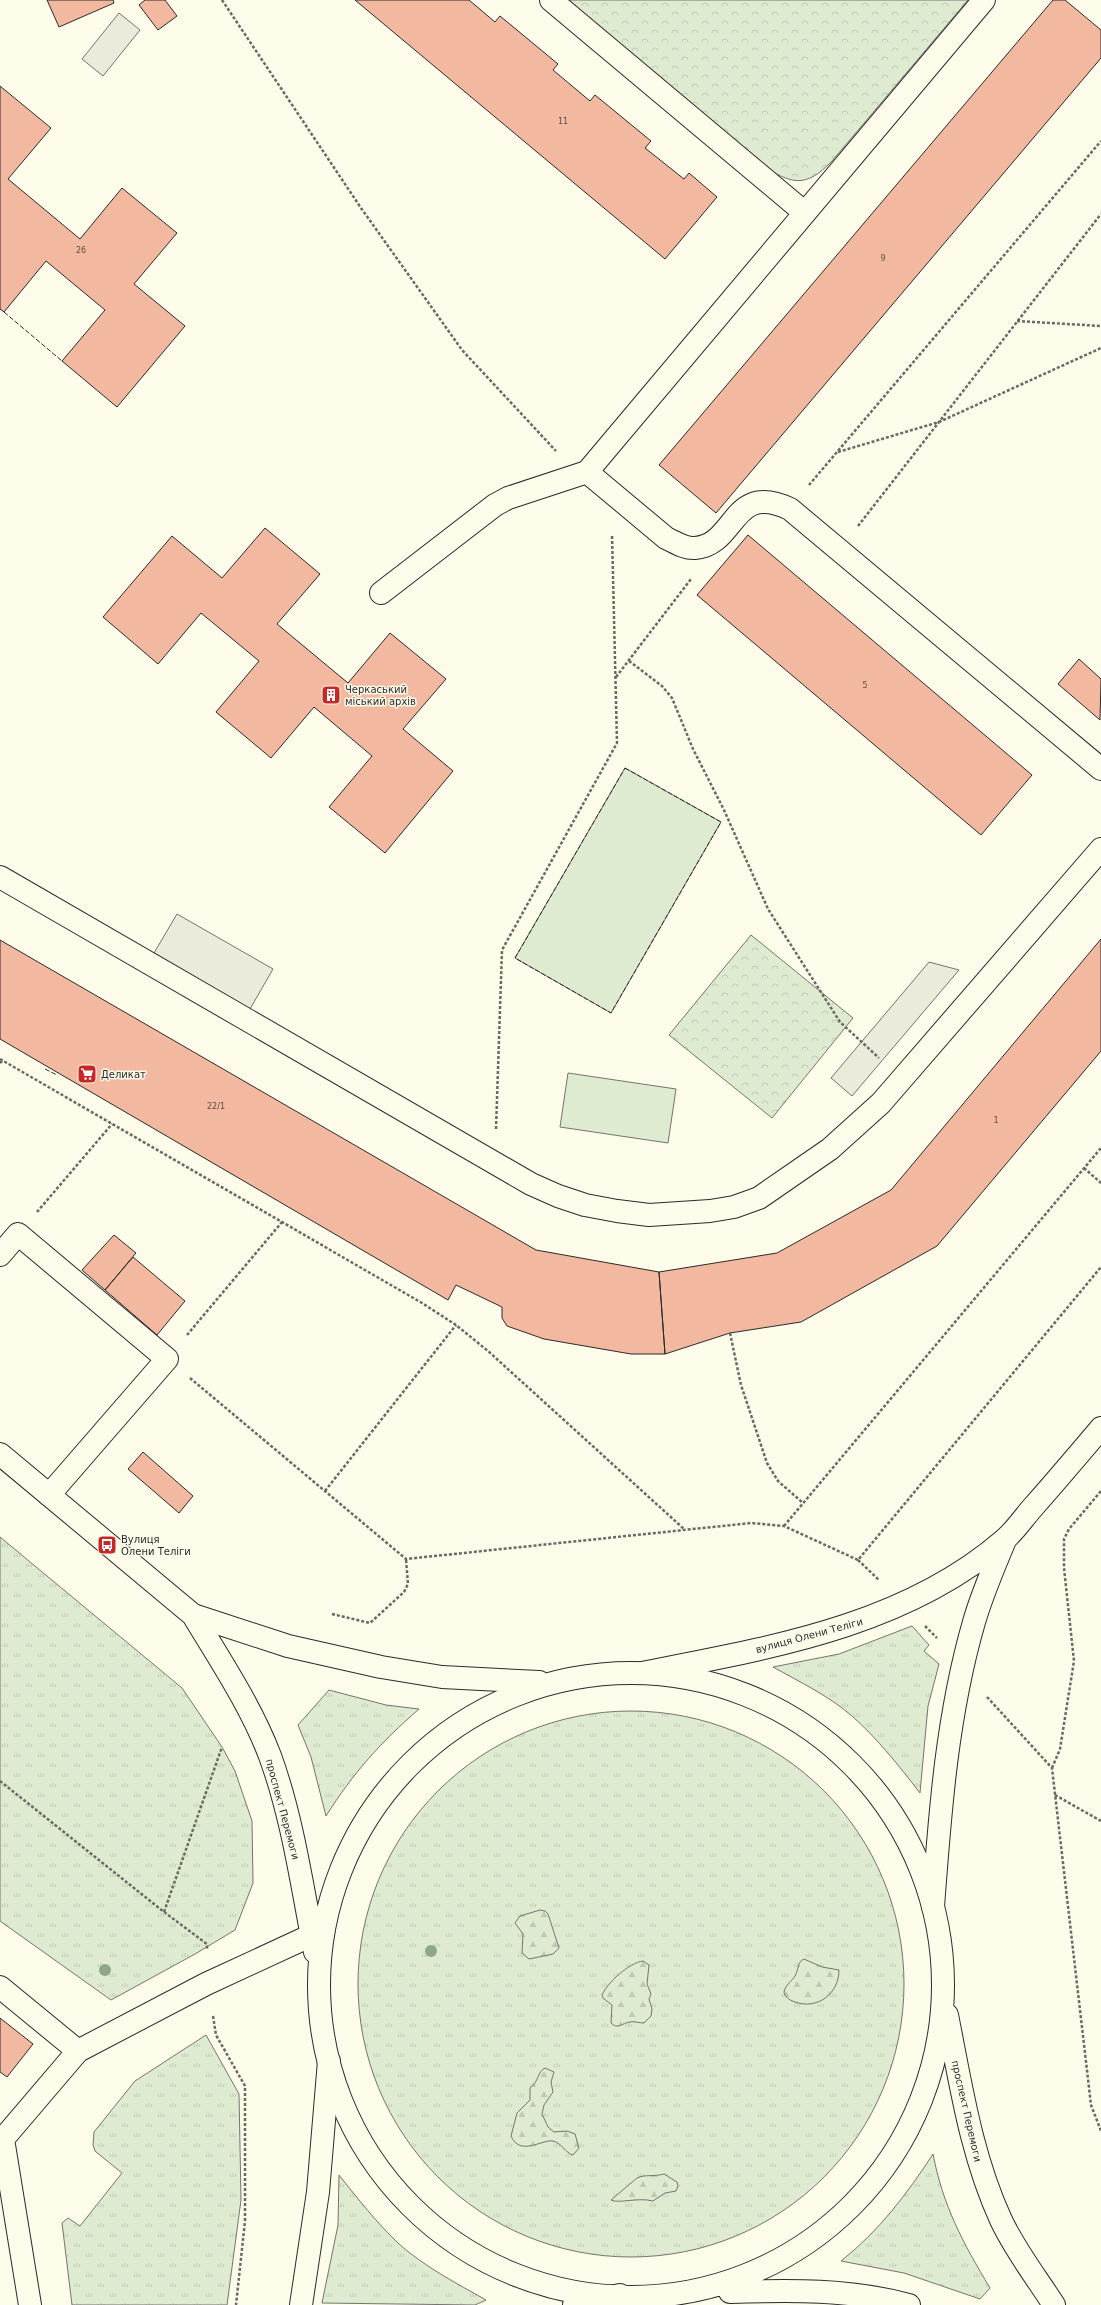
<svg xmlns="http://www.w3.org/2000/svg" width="1101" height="2305" font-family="'DejaVu Sans',sans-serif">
	<defs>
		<pattern id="grass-tufts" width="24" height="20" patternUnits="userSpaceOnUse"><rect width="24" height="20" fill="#deebd1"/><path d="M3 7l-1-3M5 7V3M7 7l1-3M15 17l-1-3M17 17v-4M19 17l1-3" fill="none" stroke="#bfcab4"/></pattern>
		<pattern id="forest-firs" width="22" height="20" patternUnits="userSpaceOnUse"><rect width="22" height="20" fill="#deebd1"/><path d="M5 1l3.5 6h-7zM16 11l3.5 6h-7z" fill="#bfcab4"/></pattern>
		<pattern id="park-crowns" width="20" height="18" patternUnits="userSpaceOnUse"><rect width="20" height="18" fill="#deebd1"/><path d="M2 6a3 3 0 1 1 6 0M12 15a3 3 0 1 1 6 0" fill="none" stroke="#bfcab4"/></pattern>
	</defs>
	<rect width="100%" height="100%" fill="#fdfbea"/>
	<!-- grass -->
	<path fill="url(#grass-tufts)" stroke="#74746e" d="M0,1537l182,151 40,59 13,24 17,50 1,62 -18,47 -40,24 -84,46 -111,-79z
		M912,1626l17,19 -5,6 15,13 -11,42 -8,87c-21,-27 -42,-54 -68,-77 -23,-20 -52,-34 -79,-49l66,-13z
		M329,1690l57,15 33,4c-39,34 -65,63 -93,107l-15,-59 -13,-32z
		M358 1984a273 273 0 1 1 546 0a273 273 0 1 1-546 0Z
		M206,2035l33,59 2,106 -14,105h-155l-10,-82 6,-5 12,8 42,-53 -27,-22 -2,-6 1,-13 41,-51z
		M933,2154c10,52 30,89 57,134l-10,11 -76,-26 -63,-12c38,-30 66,-67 92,-107z
		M339,2175c19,24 38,48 60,69 26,23 57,39 87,56l-11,5 -153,-2 16,-78z"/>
	<!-- forest -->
	<path fill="url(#forest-firs)" stroke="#74746e" d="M540,1910l5,1 3,3 11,34 -6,6 -24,5 -7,-6 1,-19 -8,-11 5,-7z
		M804,1959l18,8 17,3c0,24 -22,40 -44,32 -6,-2 -10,-5 -11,-10 2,-8 7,-10 11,-16 4,-7 2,-14 9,-17z
		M643,1961l6,4 -2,19 4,10 -2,5 3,10 -1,7 -7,7c-5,0 -10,-2 -14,-1 -8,1 -12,8 -19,1l1,-18 -9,-7 -1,-3c6,-13 27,-32 41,-34z
		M545,2068l9,4 -3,10 2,10 -9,13 -2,9 6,13 6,5 13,-1 8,3 4,14 -6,7c-8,-2 -11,-12 -20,-14 -11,-2 -33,16 -42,-5l6,-23 13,-13v-12c10,-8 7,-16 15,-20z
		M664,2174l13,8 1,4 -2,5 -11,2 -12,8c-15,-4 -35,3 -42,-1l26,-22c8,-4 17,-1 27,-4z"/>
	<!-- park -->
	<path fill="url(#park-crowns)" stroke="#74746e" d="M564,0h404l-136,161c-27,28 -40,23 -71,4z
		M751,935l102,83 -81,100 -103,-83z"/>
	<!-- pitch -->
	<path fill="#deebd1" stroke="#74746e" d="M625,768l96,54 -110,191 -96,-55z
		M568,1073l108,16 -8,54 -108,-16z"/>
	<!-- parking -->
	<path fill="#eceadb" stroke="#74746e" d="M119,13l21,17 -37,46 -21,-17z
		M177,914l96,55 -23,40 -96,-56z
		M929,962l30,8 -107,126 -21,-18z"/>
	<!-- building -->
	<path fill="#f2b8a0" stroke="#2b2b2b" d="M47,0h66l1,3 -55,24z
		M145,0h20l12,16 -19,14 -19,-25z
		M355,0h114l26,22 5,-6 58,48 -5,6 37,31 5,-6 56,46 -6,7 39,31 5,-6 28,24 -52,62z
		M1053,0h12l36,30v28l-385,455 -57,-48z
		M0,86l51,42 -43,51 72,60 42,-51 55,45 -43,51 51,42 -68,81 -55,-46 43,-51 -59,-49 -42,51 -4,-3z
		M265,528l55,46 -43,50 71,59 42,-50 56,46 -43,50 50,42 -68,82 -56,-46 43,-51 -58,-49 -43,51 -55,-46 43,-51 -58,-48 -43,51 -55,-47 69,-81 50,42z
		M748,535l284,240 -51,60 -284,-240z
		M1079,659l22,20 -1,41 -42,-36z
		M1101,939v112l-164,195 -136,76 -71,11 -65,21 -6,-82 118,-19 114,-63z
		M0,940l536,310 123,22 6,82h-34l-87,-15 -37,-13 -5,-8v-11l-46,-22 -8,15 -448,-261z
		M114,1235l22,18 -31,37 -23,-20z
		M133,1257l52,44 -28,34 -52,-45z
		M143,1452l50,44 -14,17 -51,-44z
		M0,2018l33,26 -26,33 -7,-5z"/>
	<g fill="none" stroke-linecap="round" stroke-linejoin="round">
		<!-- minor casing -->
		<g stroke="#2b2b2b" stroke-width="24">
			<path id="minor" d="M551,0l254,213
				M587,472l79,66c9,4 19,11 29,10 42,-3 36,-67 95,-39l311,260
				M381,593l114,-88 13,-7 79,-26 397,-472
				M0,877l531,307 27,12 27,9 32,6 32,4 61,-4 24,-4 25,-9 71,-49 51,-46 220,-254
				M0,1255l18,-21 149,125 -118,136
				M642,1673c126,-25 261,-46 362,-133 11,-9 20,-23 30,-34 23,-26 45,-52 67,-78
				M933,1907c7,-95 14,-192 41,-285 8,-28 20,-55 31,-82
				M0,1987l78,64 128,-67 106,-49
				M0,2137l3,2 27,166
				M3,2139l75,-88
				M301,2305l17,-113 11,-131
				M574,2305l46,-10"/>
		</g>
		<!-- major casing -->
		<g stroke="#2b2b2b" stroke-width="24">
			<path id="major" d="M0,1454l193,161 95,31 93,21 61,10 97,5
				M193,1615c27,45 58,91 77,141 23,63 32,131 45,196
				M319 1985a312 312 0 1 1 624 0a312 312 0 1 1-624 0Z
				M947,2015c14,70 24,140 54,205 14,30 35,57 53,85
				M730,2292c60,-2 120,-3 179,13"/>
		</g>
		<!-- path -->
		<path stroke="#6a6964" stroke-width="2.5" stroke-dasharray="3 2" stroke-linecap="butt" d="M222,0l139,208 101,142 94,101
			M1017,321l84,5
			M838,452l101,-30 162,-74
			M809,485l292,-344
			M858,526l243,-312
			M629,661l33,25 10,12 21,51 31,61 44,99 72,113 39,36
			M616,677l75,-98
			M0,1059l422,244 34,22 32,26 196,178
			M0,1063l3,-3
			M496,1129l6,-179 115,-207 -5,-209
			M1084,1168l17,15
			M37,1212l75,-88
			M730,1333l11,52 26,78 11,18 25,22
			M187,1335l95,-113
			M190,1378l216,181 345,-36 33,3 74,34 243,-293
			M325,1491l131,-166
			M784,1526l317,-378
			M858,1560l21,20
			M332,1614l38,9 34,-31 4,-8 -2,-25
			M925,1626l12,12
			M987,1697l65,71 39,337 10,26
			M1052,1768l8,-19 14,-88 -10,-93v-29l5,-10 32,-38
			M0,1781l164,131 43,32v6
			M1055,1795l46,26
			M164,1912l58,-165
			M213,2016l3,19 29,51v135l-9,84"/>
		<!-- minor -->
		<use href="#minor" stroke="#fdfbea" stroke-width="22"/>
		<!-- major -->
		<use href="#major" stroke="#fdfbea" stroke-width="22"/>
		<!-- fence -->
		<path stroke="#2b2b2b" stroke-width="1" stroke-dasharray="5 2" stroke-linecap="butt" d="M4,312l58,49
			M625,768l96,54 -110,191 -96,-55z
			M45,1069l12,6"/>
	</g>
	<!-- trees -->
	<g fill="#8ea78a">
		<circle cx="431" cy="1951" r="6"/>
		<circle cx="105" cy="1970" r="6"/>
	</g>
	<!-- icons -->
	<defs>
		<g id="building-square" transform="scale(1)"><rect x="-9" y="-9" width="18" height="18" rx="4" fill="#c62828" stroke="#fdfbea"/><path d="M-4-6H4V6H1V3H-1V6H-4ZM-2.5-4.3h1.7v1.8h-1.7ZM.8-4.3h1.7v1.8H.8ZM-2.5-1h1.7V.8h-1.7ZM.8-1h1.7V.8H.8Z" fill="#fff"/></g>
		<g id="supermarket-square" transform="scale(1)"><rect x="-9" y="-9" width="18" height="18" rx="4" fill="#c62828" stroke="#fdfbea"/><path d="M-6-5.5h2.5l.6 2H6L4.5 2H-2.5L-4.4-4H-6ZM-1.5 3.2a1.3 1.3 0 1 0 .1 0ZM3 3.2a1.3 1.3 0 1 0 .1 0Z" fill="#fff"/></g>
		<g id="bus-square" transform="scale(1)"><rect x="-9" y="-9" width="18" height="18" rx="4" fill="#c62828" stroke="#fdfbea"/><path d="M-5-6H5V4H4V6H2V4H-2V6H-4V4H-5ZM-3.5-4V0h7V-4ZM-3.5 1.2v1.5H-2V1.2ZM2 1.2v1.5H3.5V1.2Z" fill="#fff"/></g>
	</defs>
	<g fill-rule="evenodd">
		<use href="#building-square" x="331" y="695"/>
		<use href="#supermarket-square" x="87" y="1074"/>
		<use href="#bus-square" x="107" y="1545"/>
	</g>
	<g text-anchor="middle" stroke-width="3" stroke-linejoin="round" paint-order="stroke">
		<!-- number labels -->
		<g font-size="8" fill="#5d4e48">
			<text x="563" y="124">11</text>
			<text x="81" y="253">26</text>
			<text x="883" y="261">9</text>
			<text x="865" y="688">5</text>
			<text x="216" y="1109">22/1</text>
			<text x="996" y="1123">1</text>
		</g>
		<!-- poi labels -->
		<g font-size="10" fill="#2b2b2b" stroke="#fdfbea" text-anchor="start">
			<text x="345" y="693">Черкаський<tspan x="345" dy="12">міський архів</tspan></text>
			<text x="101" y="1078">Деликат</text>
			<text x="121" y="1543">Вулиця<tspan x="121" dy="12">Олени Теліги</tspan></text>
		</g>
		<!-- street labels -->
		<g font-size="10" fill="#2b2b2b" stroke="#fdfbea">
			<text transform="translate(809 1635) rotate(-15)" y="4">вулиця Олени Теліги</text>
			<text transform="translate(283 1809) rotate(75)" y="4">проспект Перемоги</text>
			<text transform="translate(967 2111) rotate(77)" y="4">проспект Перемоги</text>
		</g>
	</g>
</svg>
